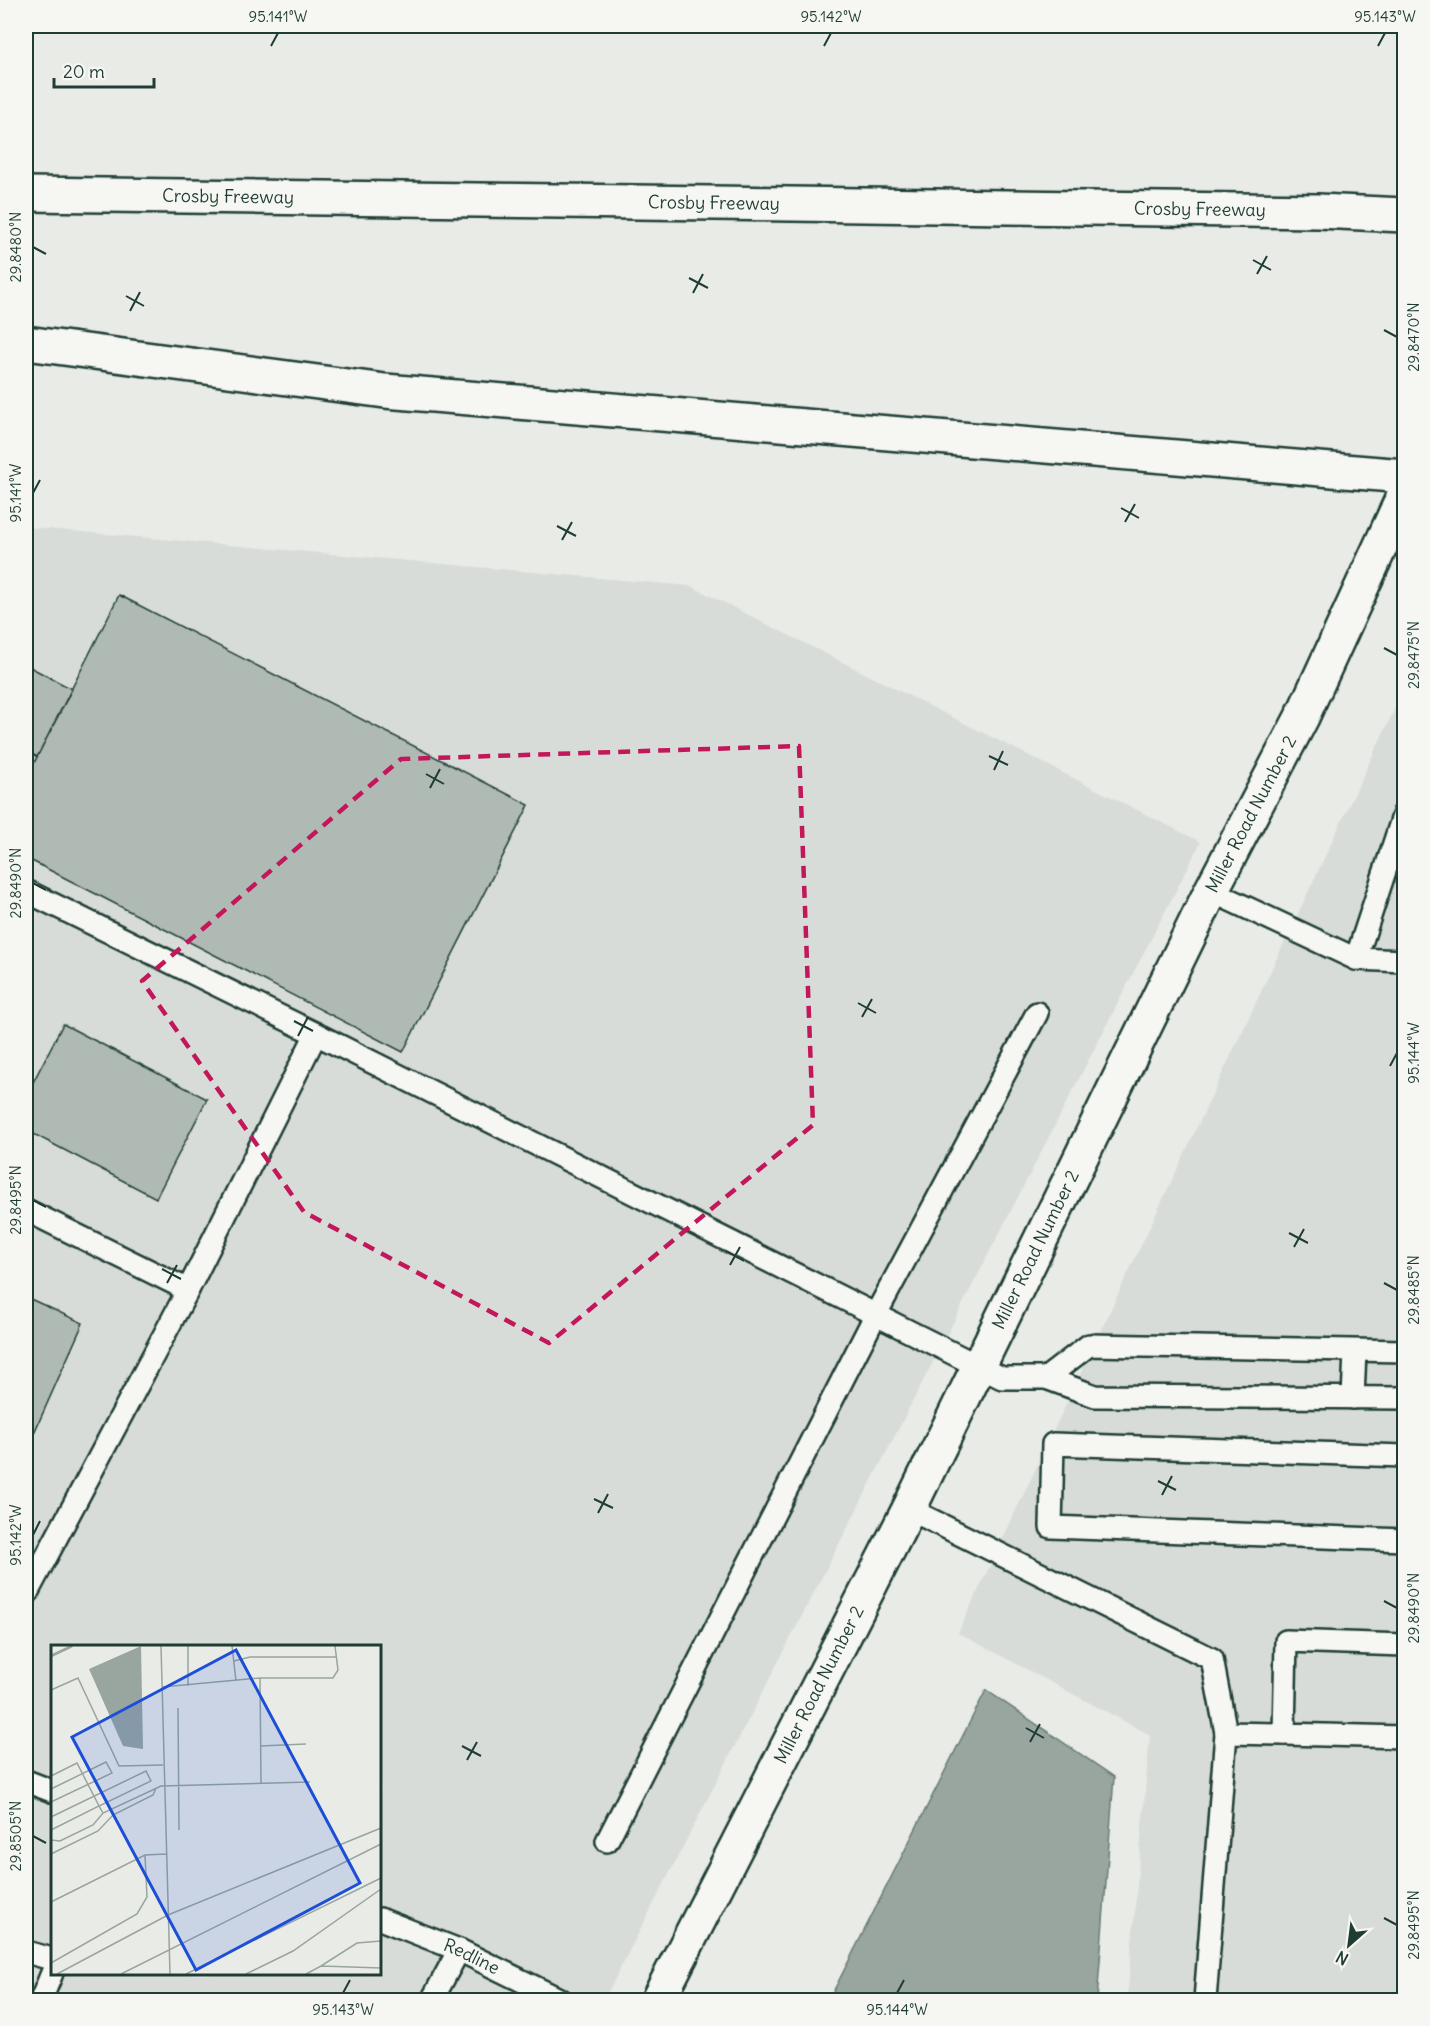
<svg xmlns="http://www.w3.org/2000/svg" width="1430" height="2026" font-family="Delius,sans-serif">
	<rect width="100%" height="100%" fill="#e9ebe7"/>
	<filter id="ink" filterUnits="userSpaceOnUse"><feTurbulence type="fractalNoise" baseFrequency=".0167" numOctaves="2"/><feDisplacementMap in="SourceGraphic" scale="12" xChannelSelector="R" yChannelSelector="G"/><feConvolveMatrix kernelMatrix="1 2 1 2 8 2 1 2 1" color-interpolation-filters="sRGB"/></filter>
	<g filter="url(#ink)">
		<!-- built -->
		<path fill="#d8dcd8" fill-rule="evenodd" d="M26,527l665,59 510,256 -597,1158h-578zM52,1646h328v328h-328z
			M1404,689v1311h-277l23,-265 -192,-102z"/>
		<!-- water -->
		<path fill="#99a6a0" stroke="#687c75" stroke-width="1.5" d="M986,1690l128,87 -17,223h-268z"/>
		<!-- building -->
		<path fill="#b0bab5" stroke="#1f3d34" stroke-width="1.5" d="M119,595l410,210 -126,247 -377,-194v-79z
			M26,665l46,24 -35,68 -11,-7z
			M63,1024l144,75 -51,99 -130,-68v-34z
			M26,1297l57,26 -57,128z"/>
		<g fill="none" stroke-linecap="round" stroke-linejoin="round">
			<!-- lane casing -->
			<g stroke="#1f3d34" stroke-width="26">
				<g id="lane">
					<path d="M26,891l290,143 686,344h44l49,18 309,2"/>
					<path d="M1211,891l145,68 48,2"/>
					<path d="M1356,959l48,-146"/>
					<path d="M26,1210l162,80"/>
					<path d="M1046,1378l43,-33 315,6"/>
					<path d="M1353,1398l2,-47"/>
					<path d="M1404,1456l-351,-12 -2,83 353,13"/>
					<path d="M909,1509l303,150 14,74 -21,267"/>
					<path d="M26,1595l162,-305 128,-256"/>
					<path d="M1404,1645l-118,-4 -2,93 120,3"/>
					<path d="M1226,1733l58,1"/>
					<path d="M26,1781l26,10"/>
					<path d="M607,1841l269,-527 161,-301"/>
					<path id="s1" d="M380,1919l79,31 102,50"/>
					<path d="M26,1952l26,7"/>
					<path d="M41,2000l11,-27"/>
					<path d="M432,2000l27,-50"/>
				</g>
			</g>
			<!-- secondary casing -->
			<g stroke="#1f3d34" stroke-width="38">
				<g id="secondary">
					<path id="s2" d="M658,2000l251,-491 302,-618 91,-174 102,-222"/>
				</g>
			</g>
			<!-- highway casing -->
			<g stroke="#1f3d34" stroke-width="38">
				<g id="highway">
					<path id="s3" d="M26,194l1292,17 86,4"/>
					<path d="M26,343l359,48 1019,85"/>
				</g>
			</g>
			<!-- lane -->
			<use href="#lane" stroke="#f6f6f2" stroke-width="21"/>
			<!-- secondary -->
			<use href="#secondary" stroke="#f6f6f2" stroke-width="33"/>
			<!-- highway -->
			<use href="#highway" stroke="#f6f6f2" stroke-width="33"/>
		</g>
	</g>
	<!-- marked area -->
	<path fill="none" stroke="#c2185b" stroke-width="4.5" stroke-dasharray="12 8" stroke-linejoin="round" d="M799,746l14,379 -264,218 -245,-131 -162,-231 259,-222z"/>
	<!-- ticks -->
	<path fill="none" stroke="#1f3d34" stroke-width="2" d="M271,46l7,-13M824,46l7,-13M1378,46l7,-13M33,247l13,7M1253,260l18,10M1257,274l10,-18M689,278l19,10M693,293l10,-19M126,296l18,10M130,311l10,-19M1384,330l13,7M33,493l7,-13M1121,508l18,10M1125,522l10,-18M557,526l19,10M562,540l10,-18M1384,648l13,7M989,756l19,9M994,770l9,-19M426,774l18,10M430,788l10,-19M33,883l13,7M858,1003l18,10M862,1017l10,-18M294,1021l19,10M298,1036l10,-19M1390,1066l7,-13M33,1200l13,7M1289,1233l19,10M1294,1247l10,-18M726,1251l18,10M730,1265l10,-18M162,1269l19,10M167,1283l10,-18M1384,1283l13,7M1158,1481l18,9M1162,1495l10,-19M594,1499l19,9M598,1513l10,-19M33,1535l7,-14M1384,1601l13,7M1026,1728l18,10M1030,1742l10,-18M462,1746l19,10M467,1760l10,-18M33,1836l13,7M1384,1918l13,7M343,1993l7,-13M897,1993l7,-13"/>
	<g text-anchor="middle" stroke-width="4.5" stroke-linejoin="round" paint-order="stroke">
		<!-- street labels -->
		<g font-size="18" fill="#1f3d34" stroke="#f6f6f2">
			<text dy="6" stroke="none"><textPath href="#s3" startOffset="202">Crosby Freeway</textPath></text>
			<text dy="6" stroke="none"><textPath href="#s3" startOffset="688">Crosby Freeway</textPath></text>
			<text dy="6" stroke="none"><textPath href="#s3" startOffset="1174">Crosby Freeway</textPath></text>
			<text dy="6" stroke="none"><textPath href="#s2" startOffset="1326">Miller Road Number 2</textPath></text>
			<text dy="6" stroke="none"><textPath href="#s2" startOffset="840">Miller Road Number 2</textPath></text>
			<text dy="6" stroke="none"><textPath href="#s2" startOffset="354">Miller Road Number 2</textPath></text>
			<text dy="6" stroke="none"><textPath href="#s1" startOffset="99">Redline</textPath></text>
		</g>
	</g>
	<!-- overview -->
	<g transform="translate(51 1645)">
		<rect width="330" height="330" fill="#e9ebe7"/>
		<path d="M90,1l2,103 -20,-3 -34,-77z" fill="#99a6a0"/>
		<path fill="none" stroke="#99a6a0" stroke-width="3" d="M0,11l21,-10"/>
		<path fill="none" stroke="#98a59f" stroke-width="1.5" d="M110,1l9,328M137,1v40M181,1l4,35M183,16l16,-4h86M209,33l1,105M111,42l98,-9h73l5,-8 -3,-24M0,45l27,-12 41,88 44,-1M127,63l1,122M209,101l46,-2M0,131l26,-13 22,43 -48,24M0,144l55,-27 6,11 -61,29M0,172l95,-46 5,10 -52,25 4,7M0,195l9,1 33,-16 10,-12 58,-27 149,-4M0,209l47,-23 15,-16 40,-20 3,-7M0,257l94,-47 21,-1M0,318l86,-49 10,-17 -2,-42M270,321l36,-23 24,-2M6,329l111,-59 213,-87M70,329l260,-130M135,329l195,-96M195,329l47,-23 88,-62M255,329l15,-8 60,2"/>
		<path fill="#1d4ed8" fill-opacity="0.15" stroke="#1d4ed8" stroke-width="3" d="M185,5l124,233 -164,87 -124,-233z"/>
		<rect width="330" height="330" fill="none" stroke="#1f3d34" stroke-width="3"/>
	</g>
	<!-- margin -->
	<rect width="1430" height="2026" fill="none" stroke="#f6f6f2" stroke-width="66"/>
	<!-- north arrow -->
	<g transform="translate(1349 1945) rotate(208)" stroke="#f6f6f2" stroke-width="4.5" paint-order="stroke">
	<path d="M0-4.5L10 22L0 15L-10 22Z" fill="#1f3d34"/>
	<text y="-9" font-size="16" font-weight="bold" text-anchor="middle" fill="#1f3d34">N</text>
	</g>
	<!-- scale -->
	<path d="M54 78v9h100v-9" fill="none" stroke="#1f3d34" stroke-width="3"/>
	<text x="63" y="78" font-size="18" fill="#1f3d34" stroke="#f6f6f2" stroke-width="4.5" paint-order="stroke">20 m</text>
	<rect x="33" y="33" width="1364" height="1960" fill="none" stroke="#1f3d34" stroke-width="2"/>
	<g font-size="15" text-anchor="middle" fill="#1f3d34">
		<text x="278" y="22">95.141°W</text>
		<text x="831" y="22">95.142°W</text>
		<text x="1385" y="22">95.143°W</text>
		<text transform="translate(16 247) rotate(-90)" y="5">29.8480°N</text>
		<text transform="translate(1414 337) rotate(-90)" y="5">29.8470°N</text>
		<text transform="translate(16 493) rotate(-90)" y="5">95.141°W</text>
		<text transform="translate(1414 655) rotate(-90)" y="5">29.8475°N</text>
		<text transform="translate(16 883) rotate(-90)" y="5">29.8490°N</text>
		<text transform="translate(1414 1053) rotate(-90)" y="5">95.144°W</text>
		<text transform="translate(16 1200) rotate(-90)" y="5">29.8495°N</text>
		<text transform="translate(1414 1290) rotate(-90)" y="5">29.8485°N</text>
		<text transform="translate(16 1535) rotate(-90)" y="5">95.142°W</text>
		<text transform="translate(1414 1608) rotate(-90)" y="5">29.8490°N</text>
		<text transform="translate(16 1836) rotate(-90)" y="5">29.8505°N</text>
		<text transform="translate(1414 1925) rotate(-90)" y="5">29.8495°N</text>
		<text x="343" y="2015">95.143°W</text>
		<text x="897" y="2015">95.144°W</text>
	</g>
</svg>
